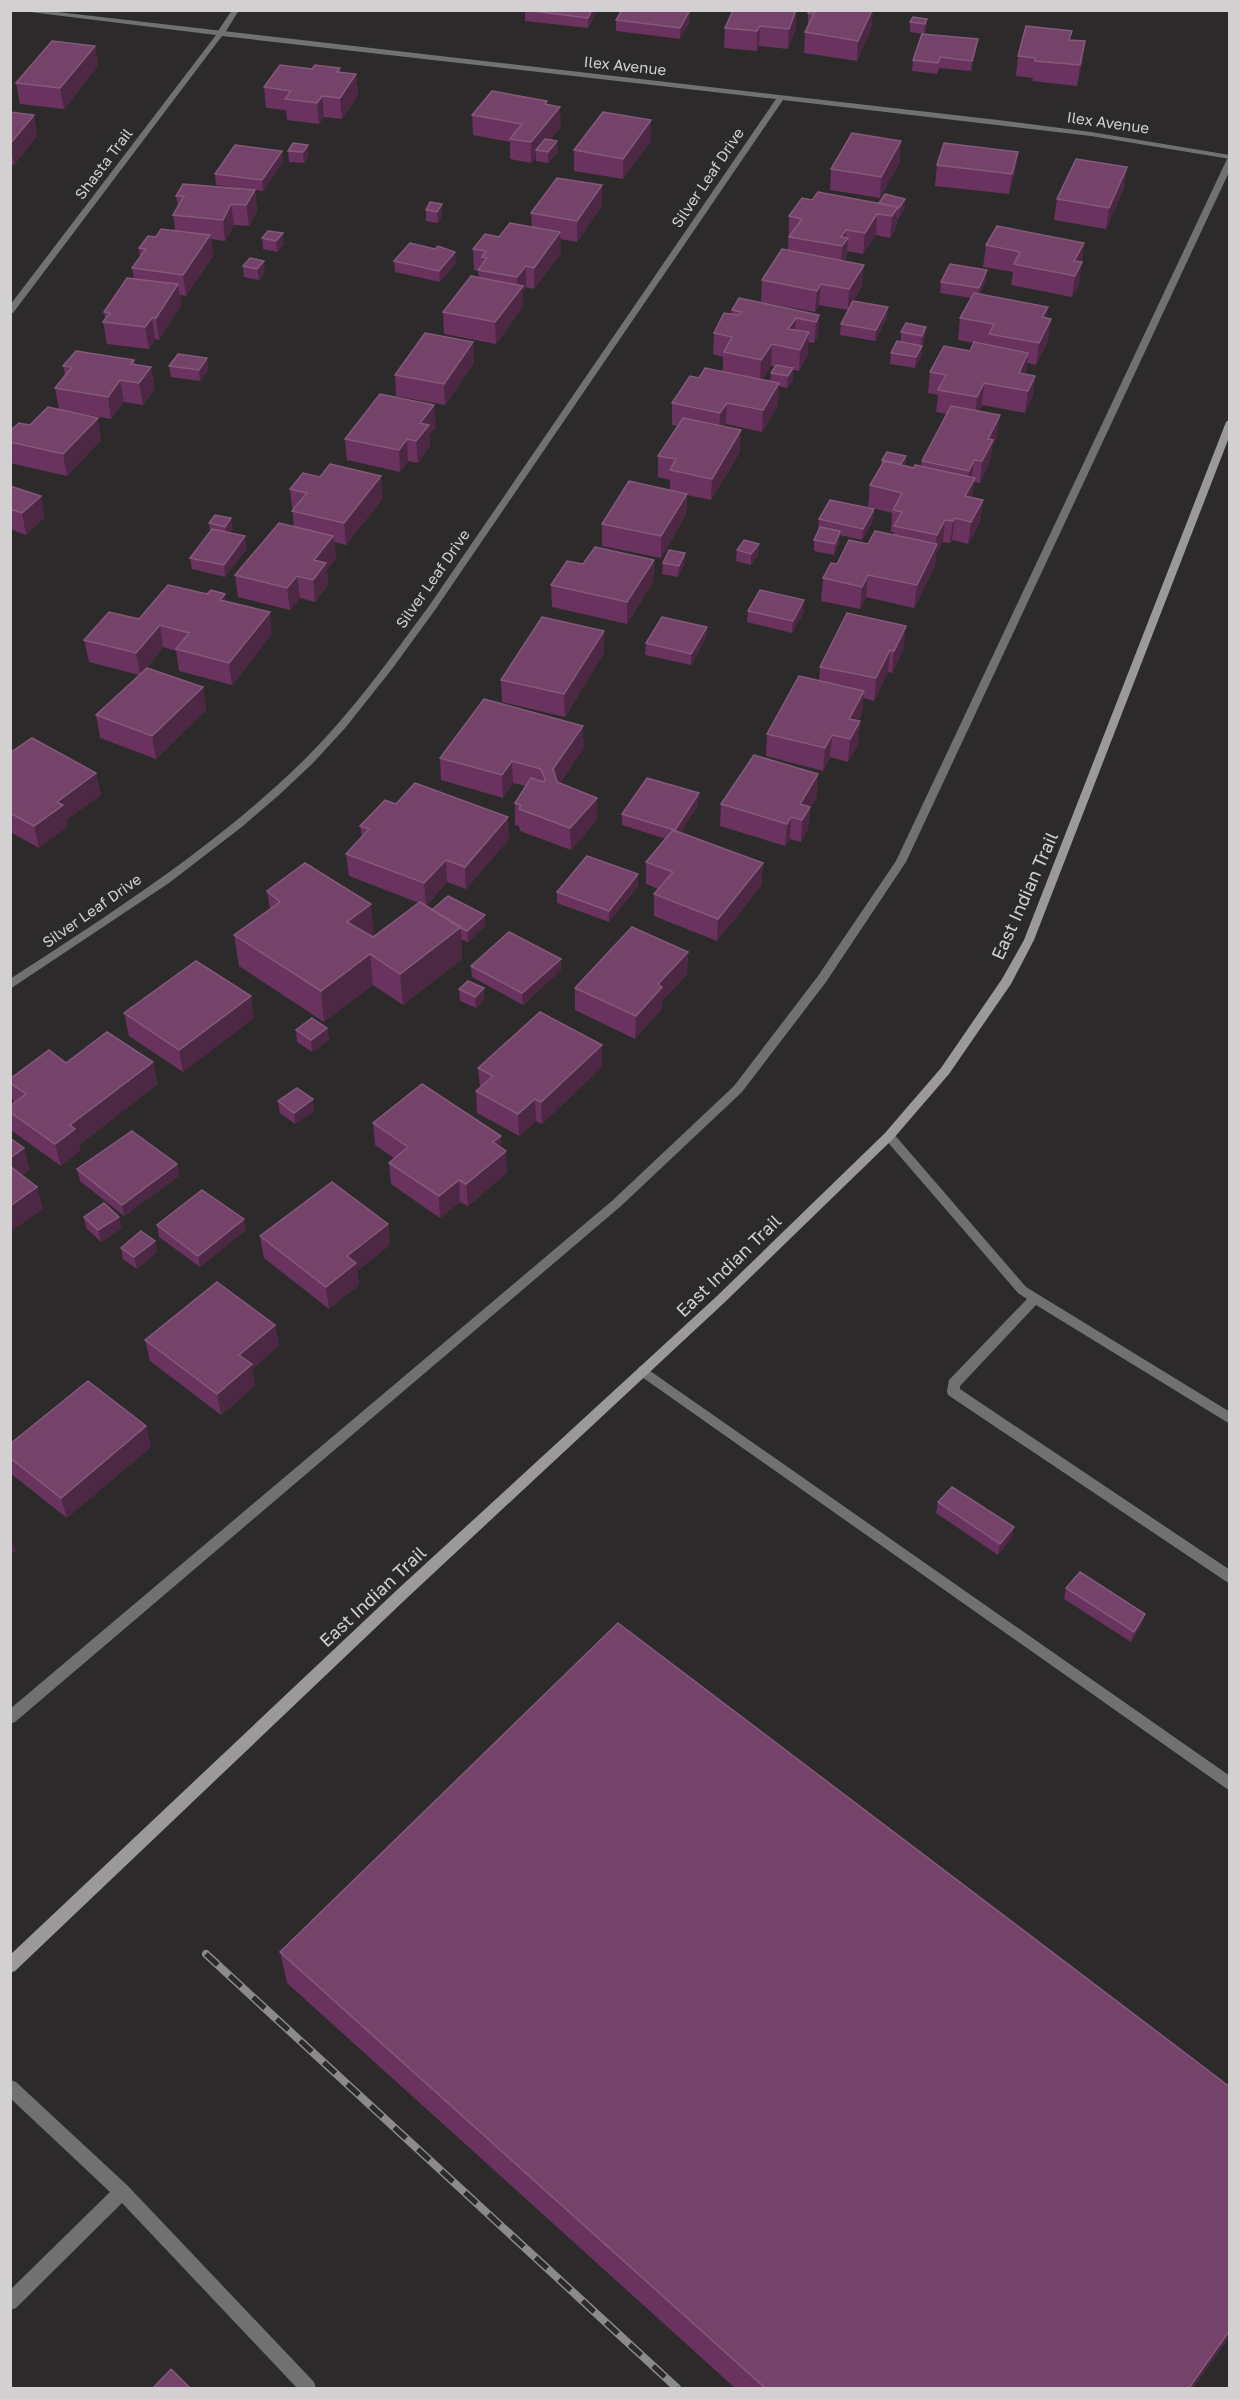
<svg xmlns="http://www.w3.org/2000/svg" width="1240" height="2399" font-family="'Golos Text',sans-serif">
	<rect width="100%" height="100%" fill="#2c2a2a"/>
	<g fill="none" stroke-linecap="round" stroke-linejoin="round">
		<!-- lane -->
		<path fill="#727171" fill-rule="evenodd" d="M232,10h7l-16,26h-6l-1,-2z
			M1227,159h3v11l-324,692 -80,120 -84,110 -121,114 -606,516 -5,2v-15l603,-509 121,-114 84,-110 78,-115z
			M889,1132l4,1 133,154 204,125v12l-194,-119 -76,81v3l270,181v14l-282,-189 -1,-4 2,-11 78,-81 -9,-6 -133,-154 -2,-3z
			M643,1366l587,410v15l-591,-416 -2,-4 2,-4z
			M10,2080l6,2 112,104 186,196 2,6h-19l-175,-185 -106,105 -6,2v-20l100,-98 -100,-94z"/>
		<!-- street -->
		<path fill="#727171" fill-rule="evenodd" d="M14,10h26l958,110 93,12 139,23v4l-139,-23 -308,-36 -348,510 -43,59 -46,58 -33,36 -34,32 -36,31 -74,57 -159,106v-10c103,-67 208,-134 296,-221 46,-46 84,-99 123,-152l347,-507 -554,-63 -209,277h-3v-8l206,-270z"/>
		<!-- secondary -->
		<path fill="#9b9999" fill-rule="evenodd" d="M1230,419v16l-196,505 -23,44 -62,90 -56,65 -168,163 -317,295 -393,374 -5,2v-18l388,-366 319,-293 168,-163 56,-65 61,-89 22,-39 202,-518z"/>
		<!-- rail casing -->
		<g stroke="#8c8a8b" stroke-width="8">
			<path id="rail" d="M206,1954l471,434"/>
		</g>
		<!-- rail -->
		<use href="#rail" stroke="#2c2a2a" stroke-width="5" stroke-dasharray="16" stroke-linecap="butt"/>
	</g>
	<!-- wall -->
	<path fill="#6a325e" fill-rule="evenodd" d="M525,10h73l-10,18 -63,-7z
		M690,10v11l-10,18 -64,-8v-11z
		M733,10l63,18 -8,21 -29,-3 -2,5 -33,-3 1,-20z
		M873,10l-2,20 -14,31 -53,-8 1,-21 4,-8h-1v-11l28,-2z
		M927,19l-1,11 -2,4 -14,-2v-10z
		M978,39l-2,11 -5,21 -32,-3 -2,6 -25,-3 1,-11z
		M1070,40l13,21 -6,25 -45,-5 1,-3 -17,-2 2,-20z
		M95,46l3,20 -34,43 -44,-5 -4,-21z
		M340,68v4l16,2 2,21 -16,24 -18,-2 -5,7 -32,-4 -1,-10 -20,-2 -2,-21 48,-18z
		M10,112l24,3 3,21 -23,29 -4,-1z
		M472,115l89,12 -11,13 8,12 -10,11 -12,-2v-4l-5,6 -21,-4v-17l-37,-7z
		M651,120v21l-28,38 -49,-8v-21z
		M293,143l16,13 -5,7 -15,-1 -1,-11z
		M282,151l1,11 -20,29 -47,-6 -1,-11z
		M1018,152l-3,21 -6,21 -74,-8 2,-21z
		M900,162l-20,36 -50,-8 1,-21z
		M1127,167l-3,21 -18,41 -52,-9 3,-21z
		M255,190l2,21 -8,15 -15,-1 -9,16 -14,-2 2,17 -27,40 -6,-1 1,10 -22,35 -4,-1 -6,10 -42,-5 -4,-22 2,-2 -1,-8 30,-33 -2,-11 8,-11 -1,-9 17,-11 19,-7 -2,-15 5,-8 -2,-11z
		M905,199l-1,10 -6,10h-1l-1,9 -6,10 -14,-3 -13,19 -16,-3 -1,8 -1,2 17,25 -9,15 34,17 -12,23 -35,-6 1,-11 7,-14 -29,-5 -4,7 -54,-10 1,-22 26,-30 1,-34 23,-16 67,3z
		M442,204v11l-4,8 -12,-2v-11z
		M602,206l-25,36 -17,-3 1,14 -27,36 -8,-2 -3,5v15l-27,37 -52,-10 -1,-22 36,-35 -1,-6 -4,-1 -1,-21 26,-12 33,-10 -1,-14z
		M268,231l16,13 -7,8 -14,-3 -1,-11z
		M1084,243l-5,41 -7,13 -61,-12 2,-13 -30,-5 3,-22z
		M250,258l15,14 -6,8 -15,-3 -1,-11z
		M394,261l62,2 -16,19 -45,-10z
		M986,281l-6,13 66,24 2,23 -12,24 -9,-2 -2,11 10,2 -3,22 -7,15 -43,-8 -3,6 18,26 -5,10 -2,14 -10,22 -6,-1 -2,15 11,3 -3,22 -12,22 -16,-4 -2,3 -7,-1 -7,12 -1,12 -21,42 -48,-11 -6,12 -39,-8 2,-23 14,-14 31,-20 25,-9 1,-3h-3l1,-19 -24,-6 2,-22 11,-19 1,-6 24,-4 -1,10 9,2 7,-2 1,-5 25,-47 -11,-2 2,-17 -10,-2 2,-21 40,-21 4,-8 -16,-3 2,-22 11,-20 -31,-5 1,-11z
		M732,310l87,5 -1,21 -4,7 -6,-1v12l-9,17 -6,-1v10l-6,8 -8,-2 -1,19 -16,27 -36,-8 -2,2 16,26 -29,48 -24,-5 -1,20 -25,43 -59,-12v-22l68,-34v-10l-12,-3v-21l19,-30 -5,-1v-22l27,-25 24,-6v-15l-10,-3 1,-21 17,-19zM771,366h4l-4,7 -1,9 -9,-2z
		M906,323l19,15 -3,8 -1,11 -6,11 -25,-4 1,-11 10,-11v-10z
		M207,358l1,12 -8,11 -29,-4 -2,-11z
		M134,360l1,5 20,24 -12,16 -19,-3 -13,17 -40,-7 30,28 -34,36 -57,-13v-32l20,-6 29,-16 -4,-21 10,-13 -2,-9z
		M474,363l-29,42 -49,-9 -1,-21z
		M436,427l-7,8 1,11 -12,17 -10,-2 -8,11 -53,-12 -2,-21z
		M10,486l35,31 -19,18 -16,-6z
		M290,489l93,9 -37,47 -12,-3 2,16 -9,12 1,15 -13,17 -15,-4 -10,12 -52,-13 -3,-22 59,-48z
		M874,509l-1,12 -11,19 -22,-5 -1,7 -5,13 -20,-4v-11l4,-9 1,-12z
		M215,515l18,14 -3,4 17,15 -22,29 -33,-8 -2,-11 20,-26 -1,-9z
		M737,550l21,5 -7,10 -15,-4z
		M685,553l-1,11 -6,13 -16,-3 1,-11z
		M654,560l-1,22 -26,42 -75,-17 -1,-22 32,-21z
		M804,600v12l-12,21 -45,-11 1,-11z
		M226,601l46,33 -40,51 -53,-14 -3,-20 -13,-4 -19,24 59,16 3,23 -50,49 -56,-21 -4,-23 43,-40 -50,-13 -5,-22 55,-21z
		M847,613l57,35 -12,25 -4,-1 -14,29 -11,-3 -1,15 -4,8h2l-2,23 -10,18 -18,-5 -7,14 -57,-15 1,-22 52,-54 1,-13z
		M707,627l-1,11 -15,27 -46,-10 1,-12z
		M604,631v22l-39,64 -63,-15 -1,-22z
		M584,748l-25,35 38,37 -26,30 -51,-19 -1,-5 -4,-1v-22l11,-17 -13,-3 -10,15 -62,-18 -1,-22z
		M10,753l86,20 5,22 -35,25 1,7 -28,21 -29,-16z
		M817,797l-7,11 -2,21 -7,13 -11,-3 -5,7 -65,-20 1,-22z
		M396,804l113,35 -43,50 -19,-7 -21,24 -2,-1 8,5 53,5v11l-17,16 -7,-3 1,20 -59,46 -30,-20 -49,37 -85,-56 -5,-31 36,-26 -3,-18 107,45 -1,1 46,-34 -70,-27 -3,-22 16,-17 -2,-11z
		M698,805l-17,27 82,31 -2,23 -44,55 -63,-25v-22l4,-5 -12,-5v-22l20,-23 -44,-14v-11z
		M638,874v12l-29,36 -52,-19v-11z
		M688,952l-1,22 -25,27v8l-27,30 -60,-29v-22z
		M471,966l90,4 -38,35 -51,-28z
		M484,988v12l-8,8 -16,-7 -1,-12z
		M124,1013l130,5 -71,54 -54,-36z
		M327,1028l2,12 -17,12 -15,-10 -1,-12z
		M602,1045v22l-60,57 -6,-3 -17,15 -42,-23 -1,-22 4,-3 -2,-20z
		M66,1063l92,21 -79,61 1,6 -19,15 -49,-35 -2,-5v-20l4,-3 -4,-11v-13z
		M278,1101l36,10 -19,13 -15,-11z
		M373,1123l128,25 6,25 -39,33 -8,-4 -20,16 -49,-34 -2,-21 5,-5 -19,-13z
		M177,1164l2,12 -55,40 -44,-35 -3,-12z
		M84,1217l38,11 -21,14 -15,-14z
		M388,1224l2,21 -33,26 2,14 -30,24 -65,-51 -4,-22z
		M157,1225l89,5 -46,37 -41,-30z
		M121,1248l36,4 -20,17 -14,-10z
		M275,1325l4,21 -27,23 3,17 -34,29 -71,-54 -5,-21z
		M146,1426l5,21 -84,71 -57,-45v-29z
		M938,1502l74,36 -14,17 -62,-42z
		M1066,1588l79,26 -3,10 -11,18 -67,-43z
		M280,1952l950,135v249l-37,52h-458l-448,-405z"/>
	<!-- shaded-wall -->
	<path fill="#4c2844" d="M592,10h6l-10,18v-10z
		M690,10v11l-10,18v-11z
		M796,10h1l-1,18 -8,21 1,-20z
		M873,10l-2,20 -14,31 1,-20z
		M927,19l-1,11 -2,4 1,-10z
		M760,26l-1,20 -2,5v-20z
		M978,39l-2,11 -5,21 1,-10z
		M1085,41l-2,20 -6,25 3,-21z
		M95,46l3,20 -34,43 -4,-21z
		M356,74l2,21 -16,24 -2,-21z
		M322,96l2,21 -5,7 -2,-21z
		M560,107l1,20 -20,24 -5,-1v7l-5,6v-21z
		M34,115l3,21 -23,29 -4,-21z
		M651,120v21l-28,38v-20z
		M557,141l1,11 -10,11v-11z
		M901,141l-1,21 -20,36 1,-21z
		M308,145l1,11 -5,7 -1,-11z
		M282,151l1,11 -20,29 -1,-11z
		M1018,152l-3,21 -6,21 3,-20z
		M1127,167l-3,21 -18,41 3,-21z
		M602,185v21l-25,36v-21z
		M255,190l2,21 -8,15 -3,-21z
		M905,199l-1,10 -6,10 1,-11z
		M231,204l3,21 -9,16 -2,-21z
		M442,204v11l-4,8 -1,-11z
		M898,207l-2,21 -6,10 2,-22z
		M877,214l-1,21 -13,19 2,-21z
		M846,230l-1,12 3,-4 -2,21 -5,8 1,-21 -1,-9z
		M560,232l1,21 -27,36v-21z
		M283,233l1,11 -7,8 -1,-11z
		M210,235l3,21 -27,40 -3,-21z
		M1084,243l-3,21 -7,-3z
		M455,252l1,11 -16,19 -1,-11z
		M264,261l1,11 -6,8 -2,-11z
		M1082,262l-3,22 -7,13 3,-21z
		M864,265l-2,21 -14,24 1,-21z
		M526,266v21l-3,5v15l-27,37 -1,-22 23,-30 -1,-15z
		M987,270l-1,11 -8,18 1,-11z
		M178,284l3,21 -22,35 -3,-22z
		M821,284l-2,21 -4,7 2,-21z
		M888,307l-1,11 -12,23 1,-11z
		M1048,307l-3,21 -3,-11z
		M819,315l-1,21 -4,7 2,-21z
		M152,318l3,21 -6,10 -4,-22z
		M796,318l-2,21 -6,-10z
		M1051,319l-3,22 -12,24 3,-22z
		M926,327l-1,11 -4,9 1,-11z
		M809,332l-1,22 -9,17 1,-21z
		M473,342l1,21 -29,42 -1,-21z
		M772,344l-1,22 -11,16 1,-22z
		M922,346l-1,11 -6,11 1,-11z
		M1028,353l-2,21 -7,-1z
		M207,358l1,12 -8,11 -1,-11z
		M151,367l4,22 -12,16 -4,-22z
		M793,368v12l-6,8 1,-12z
		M1035,376l-3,22 -7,15 3,-22z
		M120,380l4,22 -13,17 -3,-22z
		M779,383l-1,22 -16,27 1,-22z
		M984,383l-2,22 -7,14 2,-22z
		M727,403l-1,21 -7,11 1,-22z
		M434,405l2,22 -7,8 1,11 -12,17 -2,-22 4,-18z
		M1000,415l-3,22 -5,10 -2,14 -10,22 2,-22 6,-22z
		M98,418l3,22 -34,36 -4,-22z
		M741,430l-1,22 -29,48 1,-21z
		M407,439l1,22 -8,11 -1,-22z
		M906,456l-2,12 -3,-4z
		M974,460l-3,21 -5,12 3,-22z
		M381,476l2,22 -37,47 -2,-22z
		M975,478l-3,22 -7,-4z
		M687,494l-1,21 -25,43v-22z
		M41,496l4,21 -19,18 -4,-22z
		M983,500l-3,22 -12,22 3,-22z
		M874,509l-1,12 -11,19 1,-11z
		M231,518l2,11 -6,9 -2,-11z
		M955,518l-3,22 -2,3 3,-22z
		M945,520l-2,22 -7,12 -1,12 -21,42 3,-23 18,-37 2,-13z
		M840,531l-1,11 -5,13 1,-11z
		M245,536l2,12 -22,29 -1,-12z
		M333,536l3,22 -9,12 1,15 -13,17 -2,-22 1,-20z
		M759,544l-1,11 -7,10v-11z
		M685,553l-1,11 -6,13 1,-11z
		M654,560l-1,22 -26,42v-22z
		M868,575l-2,22 -6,12 2,-22z
		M297,576l3,22 -10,12 -3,-22z
		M225,594l3,22 -8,-16z
		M804,600v12l-12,21 1,-12z
		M270,612l2,22 -40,51 -3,-22z
		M160,625l3,22 -23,28 -4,-22z
		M906,626l-2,22 -12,25 2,-22z
		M707,627l-1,11 -15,27v-11z
		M604,631v22l-39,64 -1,-23z
		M890,650l-2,22 -14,29 2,-23z
		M203,687l3,23 -50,49 -4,-23z
		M864,691l-2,22 -14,26 1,-20z
		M860,721l-2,23 -10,18 2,-23z
		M583,726l1,22 -30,44 -1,-23z
		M832,735l-2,22 -7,14 2,-23z
		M512,761l1,22 -10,15 -1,-23z
		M96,773l5,22 -35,25 1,7 -28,21 -5,-22 23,-24z
		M818,774l-1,23 -7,11 -2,21 -7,13 1,-22 -2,-16z
		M699,793l-1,12 -23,36v-11z
		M597,798v22l-26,30 -1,-22z
		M508,817l1,22 -43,50 -1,-22z
		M791,817l-1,22 -5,7 2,-22z
		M446,860l1,22 -21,24 -2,-23z
		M763,863l-2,23 -44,55 1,-22z
		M638,874v12l-29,36v-11z
		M371,904l3,32 -23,17 -4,-31z
		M485,915v11l-17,16 -1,-11z
		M461,927l1,32 -59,46 -3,-31z
		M688,952l-1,22 -25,27v8l-27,30 1,-23 22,-32z
		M370,954l3,31 -49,37 -3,-31z
		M561,959v11l-38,35 -1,-12z
		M484,988v12l-8,8 -1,-11z
		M251,996l3,22 -71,54 -4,-22z
		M327,1028l2,12 -17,12 -1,-12z
		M602,1045v22l-60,57 -1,-22z
		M153,1062l5,22 -79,61 1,6 -19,15 -6,-22 15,-19z
		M313,1099l1,12 -19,13 -1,-11z
		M535,1099l1,22 -17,15 -1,-22z
		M501,1136l1,19 4,-4 1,22 -39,33 -2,-22 27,-42z
		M24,1148l6,22 -19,13 -1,-25z
		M177,1164l2,12 -55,40 -2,-11z
		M459,1180l1,22 -20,16 -1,-22z
		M37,1187l6,22 -33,23v-26z
		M119,1217l3,11 -21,14 -3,-12z
		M244,1219l2,11 -46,37 -2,-11z
		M388,1224l2,21 -33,26 2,14 -30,24 -3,-22 21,-31z
		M155,1241l2,11 -20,17 -3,-12z
		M275,1325l4,21 -27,23 3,17 -34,29 -4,-21 22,-39z
		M146,1426l5,21 -84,71 -6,-20z
		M1014,1527l-2,11 -14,17 2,-11z
		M10,1534l6,17 -6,4z
		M1145,1614l-3,10 -11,18 3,-10z
		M1230,2330v6l-37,52h-4z"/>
	<!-- building -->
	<path fill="#75436a" stroke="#84597a" stroke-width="1.5" d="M525,10h67l-4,8z
		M622,10h68l-10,18 -64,-8z
		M733,10h63l-7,19 -29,-3 -3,5 -32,-3z
		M809,10h7l-2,4 -6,-1z
		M816,10l20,1 36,-1 -14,31 -53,-9z
		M913,17l14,2 -2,5 -15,-2z
		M1026,26l46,5 -3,9 16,1 -5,24 -45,-4v-3l-17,-2z
		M922,34l56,5 -6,22 -32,-4 -2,6 -25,-3z
		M52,41l43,5 -35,42 -44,-5z
		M280,65l32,4 3,-4 25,3 -3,4 19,2 -16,24 -18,-2 -5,7 -32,-4 6,-8 -27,-4z
		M492,91l55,10 -2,3 15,3 -29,35 -21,-3 12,-15 -50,-9z
		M10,112l24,3 -24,29z
		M603,112l48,8 -28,39 -49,-9z
		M852,133l49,8 -20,36 -50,-8z
		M545,139l12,2 -9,11 -12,-2z
		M293,143l15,2 -5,7 -15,-1z
		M944,143l74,9 -6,22 -75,-9z
		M235,145l47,6 -20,29 -47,-6z
		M1076,159l51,8 -18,41 -52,-9z
		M557,178l45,7 -25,36 -46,-8z
		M183,184l72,6 -9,15 -15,-1 -8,16 -50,-5 11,-19h-8z
		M818,192l80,15 -6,9 -15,-2 -12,19 -19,-3 -5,7 7,1 -6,8 -53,-9 13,-18 -13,-3 13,-18 10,2z
		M885,194l20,5 -6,9h-1v-1l-19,-4z
		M430,202l12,2 -5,8 -11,-2z
		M510,223l50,9 -26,36 -8,-2 -9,11 -39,-7 9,-12 -5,-1 4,-6 -13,-2 12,-15 14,3z
		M997,226l87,17 -10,18 8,1 -7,14 -61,-12 6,-12 -34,-7z
		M161,229l49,6 -27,40 -51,-7 14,-19 -7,-1 9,-12 8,1z
		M268,231l15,2 -7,8 -14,-3z
		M410,243l25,6 3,-3 17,6 -16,19 -45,-10z
		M782,249l82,16 -15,24 -28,-5 -4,7 -55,-11z
		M250,258l14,3 -7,8 -14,-3z
		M950,264l37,6 -8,18 -38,-6z
		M471,276l52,10 -28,36 -52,-10z
		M127,278l51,6 -22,34h-4l-7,9 -42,-5 7,-9 -6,-1z
		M974,293l74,14 -6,10 9,2 -12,24 -50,-9 5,-10 -34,-6z
		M739,298l80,17 -3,7 -20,-4 -8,11 21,3 -9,18 -28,-6 -11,16 -37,-8 8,-15 -18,-4 10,-20 14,2 3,-3 -9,-2z
		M853,301l35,6 -12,23 -35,-6z
		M906,323l20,4 -4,9 -21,-4z
		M425,333l48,9 -29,42 -49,-9z
		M897,341l25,5 -6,11 -25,-4z
		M974,342l54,11 -9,20 16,3 -7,15 -44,-8 -7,14 -39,-7 8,-15 -16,-3 14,-26 26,5z
		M76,351l58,9 -3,4 20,3 -12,16 -19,-3 -12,17 -53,-9 17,-21 -9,-1z
		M178,354l29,4 -8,12 -30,-4z
		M776,365l17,3 -5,8 -17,-3z
		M705,368l74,15 -16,27 -36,-7 -7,10 -48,-10 18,-27 9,2z
		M380,394l54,11 -14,18 9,2 -13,16 -9,-2 -8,11 -54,-11z
		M951,406l49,9 -12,24 5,1 -11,21 -8,-1 -5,11 -47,-10z
		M48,407l50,11 -35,36 -53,-12v-11l9,-8 11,2z
		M683,418l58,12 -29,49 -42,-9 6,-11 -18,-3z
		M887,452l19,4 -5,8 -19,-4z
		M884,461l30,7 1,-3 60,13 -10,18 18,4 -12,22 -16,-4 -2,3 -8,-1 -8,15 -43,-9 8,-14 -9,-2 9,-17 -32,-8z
		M330,464l51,12 -37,47 -52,-12 15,-18 -17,-4 13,-16 17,4z
		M629,481l58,13 -26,42 -59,-12z
		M10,486l31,10 -19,17 -12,-4z
		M830,500l44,9 -11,20 -44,-10z
		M215,515l16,3 -6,9 -16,-4z
		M279,523l54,13 -19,24 12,3 -13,17 -16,-4 -10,12 -52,-13z
		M820,527l20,4 -5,13 -21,-4z
		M212,529l33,7 -21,29 -34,-7z
		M875,531l62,13 -20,41 -49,-10 -6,12 -39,-9 8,-15 6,1 12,-24 19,4z
		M744,540l15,4 -8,10 -14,-4z
		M595,547l59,13 -27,42 -76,-17 16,-24 16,3z
		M669,550l16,3 -6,13 -16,-3z
		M168,585l39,9 4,-4 14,4 -5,6 50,12 -41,51 -53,-14 13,-16 -29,-8 -24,28 -52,-13 25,-28 30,7z
		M760,590l44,10 -11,21 -45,-10z
		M847,613l59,13 -12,25 -4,-1 -14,28 -56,-11z
		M542,617l62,14 -40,63 -63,-14z
		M662,617l45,10 -16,27 -45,-11z
		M147,668l56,19 -51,49 -56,-21z
		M799,676l65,15 -15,28 11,2 -10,18 -18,-4 -7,13 -58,-14z
		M484,699l99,27 -30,43 4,13 40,16 -27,30 -51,-19 2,-4 -6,-2 16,-25 13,4 1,-3 -4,-10 -29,-8 -10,14 -62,-17z
		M32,738l64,35 -39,29 6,3 -29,21 -24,-13v-60z
		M754,755l64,19 -18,30 10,3 -8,13 -11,-3 -4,7 -66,-20z
		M647,778l52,15 -24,37 -53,-16z
		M415,783l93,34 -43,50 -19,-7 -22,23 -78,-29 23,-25 -9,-3 25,-26 11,4z
		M673,830l90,33 -45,56 -64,-25 19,-22 -27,-10z
		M587,856l51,18 -29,37 -52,-19z
		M305,863l66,41 -24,18 26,15 47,-35 41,25 -61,47 -30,-20 -49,37 -87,-56 46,-33 -13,-11z
		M448,896l37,19 -18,16 -11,-6 -24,-15z
		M632,927l56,25 -30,32 4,3 -26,29 -61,-28z
		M509,932l52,27 -39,34 -51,-27z
		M196,961l55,35 -72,54 -55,-37z
		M468,981l16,7 -9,9 -16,-8z
		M540,1012l62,33 -61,57 -6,-3 -17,15 -42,-23 17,-15 -15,-8z
		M312,1018l15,10 -16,12 -15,-10z
		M107,1032l46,30 -83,63 5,4 -20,15 -45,-32v-6l16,-12 -16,-11v-4l39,-29 17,13z
		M422,1084l79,52 -8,6 13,9 -40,33 -7,-4 -20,16 -50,-33 19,-16 -35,-24z
		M297,1088l16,11 -19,14 -16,-12z
		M132,1131l45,33 -55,41 -45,-36z
		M10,1138l14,10 -14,10z
		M10,1166l27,21 -27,19z
		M332,1182l56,42 -41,32 9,7 -30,24 -66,-51z
		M202,1190l42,29 -46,37 -41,-31z
		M104,1203l15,14 -21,13 -14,-13z
		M141,1231l14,10 -21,16 -13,-9z
		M217,1282l58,43 -36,30 13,9 -35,30 -72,-54z
		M88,1381l58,45 -85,72 -51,-40v-14z
		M952,1487l62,40 -14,17 -62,-42z
		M1080,1572l65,42 -11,18 -68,-44z
		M618,1623l612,464v243l-41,58h-424l-485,-436z
		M171,2369l19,19h-37z"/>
	<g text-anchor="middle" stroke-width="4.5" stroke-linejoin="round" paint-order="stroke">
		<!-- far-street labels -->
		<g font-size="15" fill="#d2d0d1" stroke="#2c2a2a">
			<text transform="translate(625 66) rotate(6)" y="5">Ilex Avenue</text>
			<text transform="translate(1108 123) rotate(8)" y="5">Ilex Avenue</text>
			<text transform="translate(104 164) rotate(-53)" y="5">Shasta Trail</text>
			<text transform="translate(708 178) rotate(-56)" y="5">Silver Leaf Drive</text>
			<text transform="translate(433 579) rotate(-55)" y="5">Silver Leaf Drive</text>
			<text transform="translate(92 911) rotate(-35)" y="5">Silver Leaf Drive</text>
		</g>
		<!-- street labels -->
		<g font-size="18" fill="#d2d0d1" stroke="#2c2a2a">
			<text transform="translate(1025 896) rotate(-66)" y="6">East Indian Trail</text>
			<text transform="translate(729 1266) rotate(-44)" y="6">East Indian Trail</text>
			<text transform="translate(373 1597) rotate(-43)" y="6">East Indian Trail</text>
		</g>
	</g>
	<!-- border -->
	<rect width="1240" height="2399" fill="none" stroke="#d2d0d1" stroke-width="24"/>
</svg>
